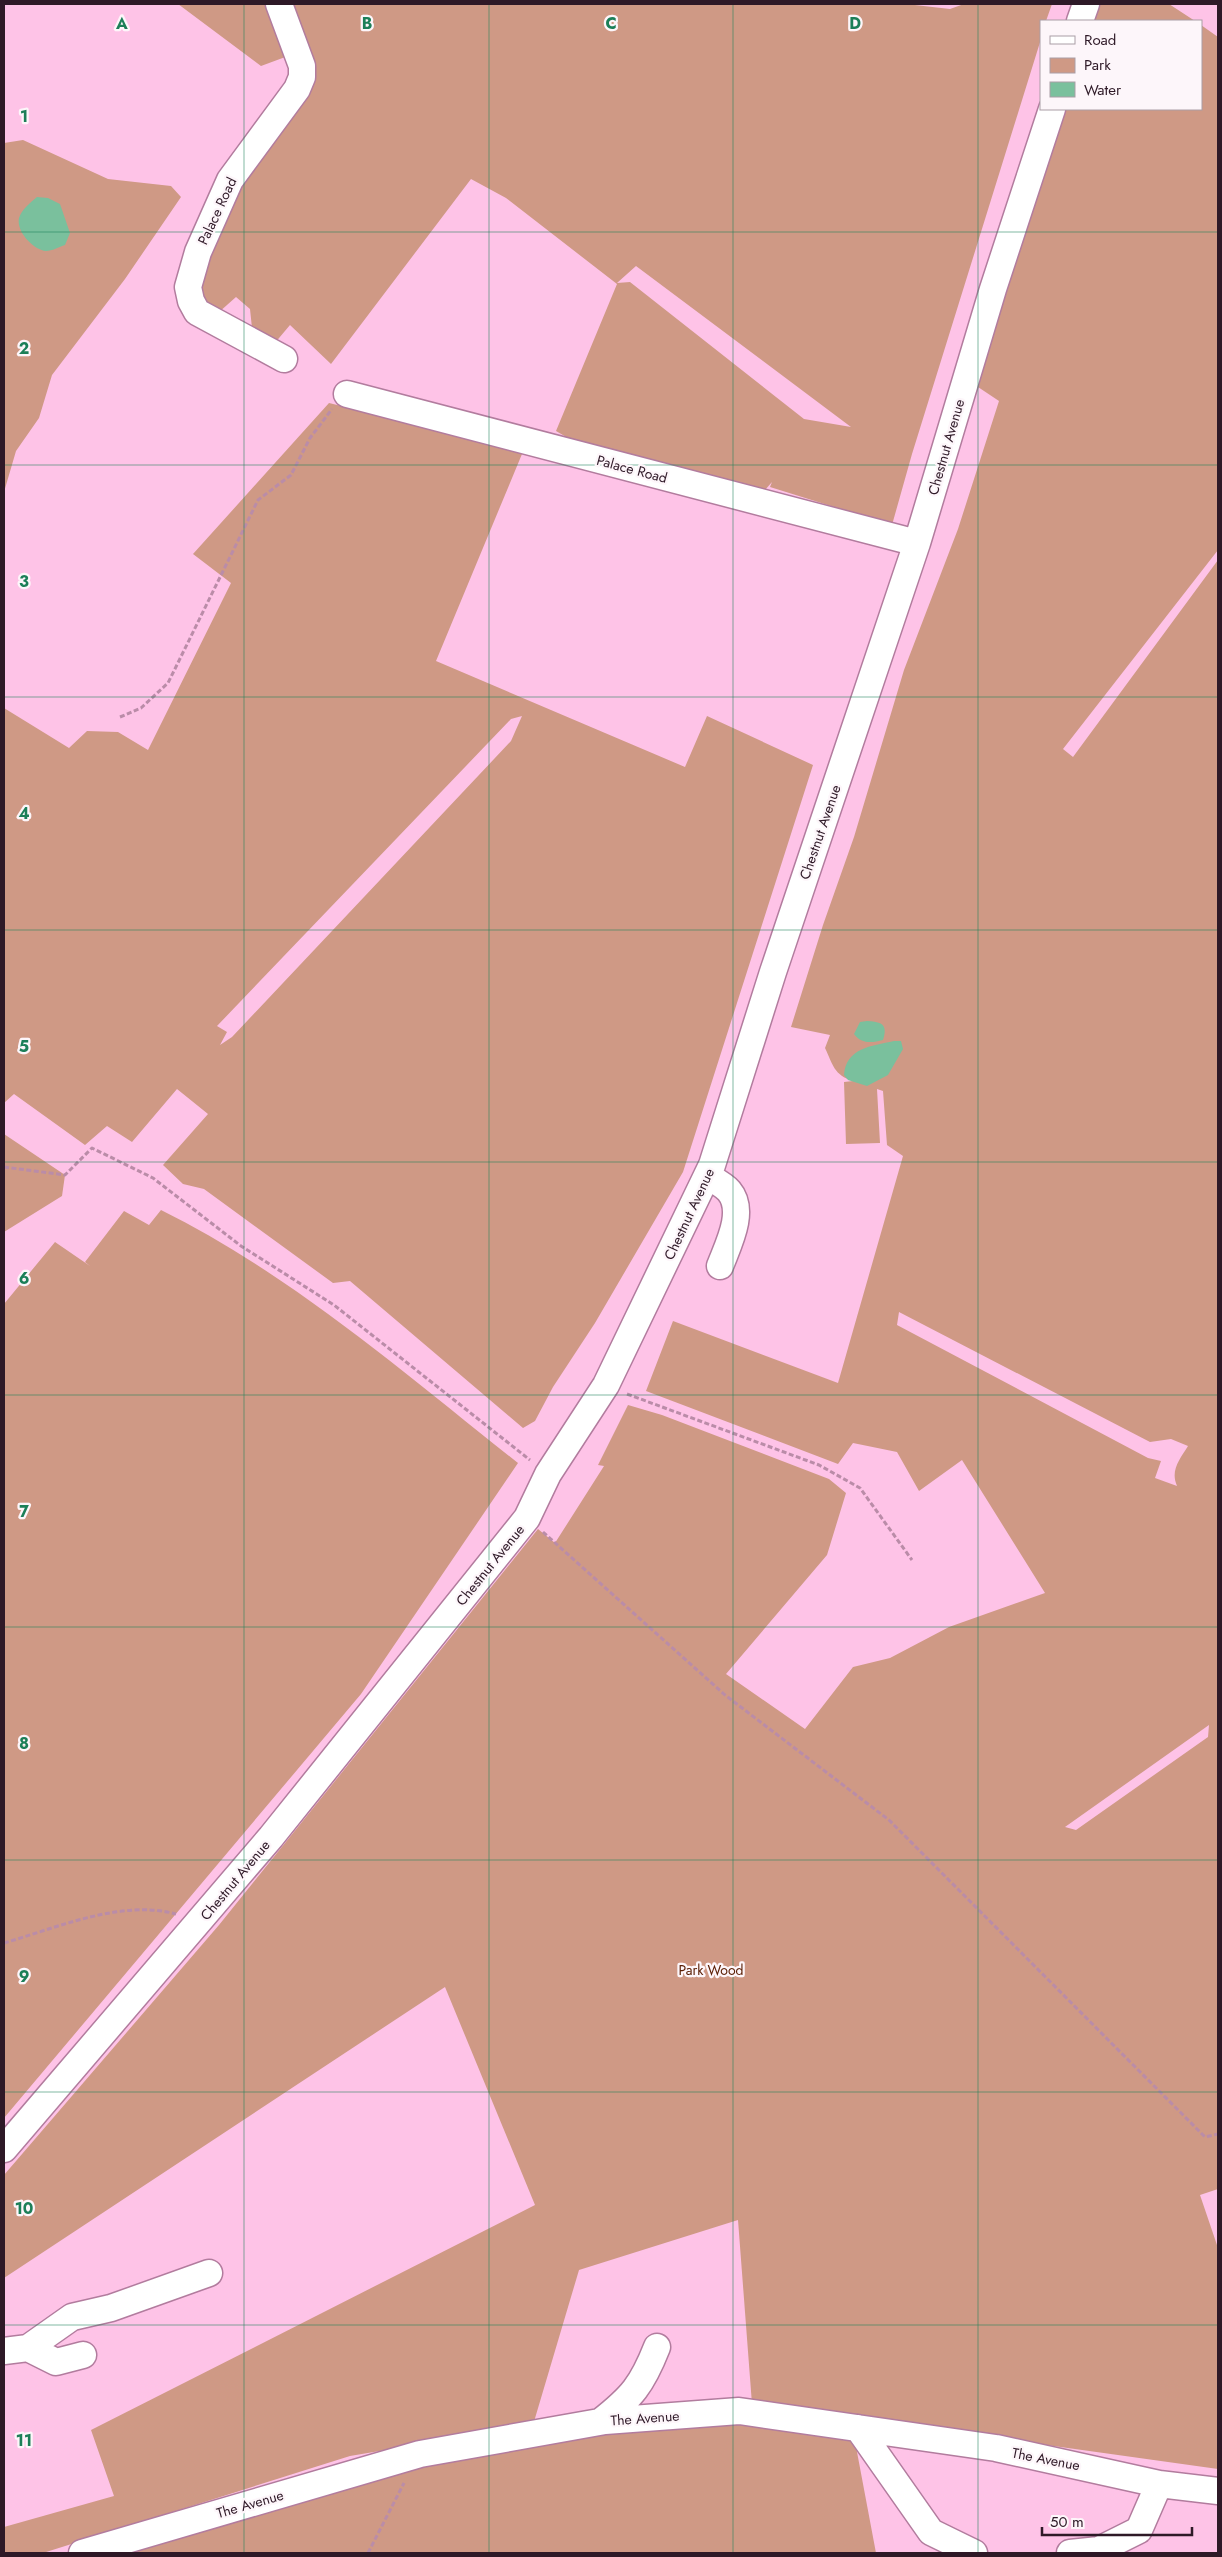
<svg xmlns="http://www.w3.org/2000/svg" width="1222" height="2557" font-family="Jost,sans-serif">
	<rect width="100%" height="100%" fill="#fec3e7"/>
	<!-- green -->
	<path fill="#cf9985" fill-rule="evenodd" d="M178,4h88l22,52 -27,10z
		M287,4h619l44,5 14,-5h88l-6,17h-5v18l-129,415 -20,71 -122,-38 2,-5 -7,8 -190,-48 -19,-11 61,-147 -111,-86 -35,-19 -140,185 -41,-39 -16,19 -22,-16 -2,-19 -14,-12 -18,16 -16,-10 -4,-13 20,-63 22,-48 73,-109zM636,266l215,161 -47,-8 -174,-137 -13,1z
		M1093,4h76l26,17h-108z
		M1201,25l17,12v513l-155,199 10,8 145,-197v1629l-18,6 18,53v221l-466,-65 -14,-184 -159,50 -46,155 -183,31 -307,97h-39v-26l110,-31 -23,-66 444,-225 -90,-218 -441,291v-103l215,-250 319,-396 17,14 49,-77 -6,-1 30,-60 34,10 167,64 17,14 -19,62 -101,119 79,55 48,-62 37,-9 59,-31 96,-34 -83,-133 -43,31 -22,-39 -44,-9 -15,21 -192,-73 27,-70 165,62 65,-227 -16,-11 -4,-54 -6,-2 3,54 -34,1 -2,-62 9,-1c-19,-6 -20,-16 -28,-33l5,-13 -39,-8 32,-102 31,-88 50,-167 54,-141 41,-128 -24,-16 86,-276h140zM899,1312l251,130 21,-3 17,7c-8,13 -18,24 -11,40l-22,-8 6,-17 -13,-3 -251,-133zM1209,1725l-1,12 -132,93 -11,-3z
		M23,140l85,39 63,7 10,11 -56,82 -73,96 -13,43 -23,33 -12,41v-349z
		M329,403l188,46 5,5 -86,207 249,106 22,-51 106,49 -130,407 -88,151 -42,64 -18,34 -12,7 -173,-147 -17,2 -129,-94 -21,-5 -20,-19 45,-51 -31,-25 -45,53 -25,-16 -22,19 -71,-51 -10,9v-395l65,40 18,-17 31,1 30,18 83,-167 -38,-29zM522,716l-11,25 -279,296 -12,8 7,-13 -10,-6 294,-307z
		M4,1134l61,41 -3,21 -58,36z
		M161,1210c131,65 243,163 357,253l-157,231 -357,424v-814l51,-62 35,24 -5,-4 39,-51 25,14z
		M727,2417l127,19 22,117h-762l347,-101z"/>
	<!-- water -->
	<path fill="#7ac09d" d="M37,197l11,1 12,6 10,29 -5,12c-6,2 -13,6 -19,6 -12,-1 -30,-19 -27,-33 3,-9 11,-15 18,-21z
		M867,1021c15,1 21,3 16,19 -11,3 -22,4 -29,-6l6,-12z
		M894,1041h7l2,8 -15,26 -21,11 -19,-6 -4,-5c2,-27 27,-29 50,-34z"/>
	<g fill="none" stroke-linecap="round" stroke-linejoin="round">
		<!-- minor casing -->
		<g stroke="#b27c9e" stroke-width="29">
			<path id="minor" d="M279,4l23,62v11l-5,12 -67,91 -32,72 -10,35 3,14 6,11 87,47
				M1080,21l6,-17
				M347,394l570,149
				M707,1176c7,4 17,9 22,15 17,20 -1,54 -9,75
				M4,2149l267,-312 256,-319 21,-44 58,-89 106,-220 61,-193 144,-429 76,-254 59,-180
				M28,2348l28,14 27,-7
				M4,2351l24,-3 44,-31 39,-9 98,-35
				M600,2422c32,-25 42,-37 57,-75
				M858,2428l73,104 43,21
				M82,2553l338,-99 185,-33 134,-10 257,37 163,36 59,7
				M1070,2553l29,-3 40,-20 20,-46"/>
		</g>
		<!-- path -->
		<path stroke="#ba8ca8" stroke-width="3" stroke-dasharray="5 2.5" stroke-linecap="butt" d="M120,717l21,-9 27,-25 90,-183 33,-25 19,-37 22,-29
			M4,1167l61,8 27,-27 61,30 88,68 93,59 196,155
			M627,1394l192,71 41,23 52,72
			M543,1532l182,163 164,125 316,317 13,-3
			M4,1943c52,-15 118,-44 172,-29
			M368,2553l36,-70"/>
		<!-- minor -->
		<use href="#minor" stroke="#fff" stroke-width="26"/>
	</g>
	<!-- grid -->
	<path fill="none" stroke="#1c7f58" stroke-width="1" stroke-opacity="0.55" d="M244,4v2549M489,4v2549M733,4v2549M978,4v2549M4,232h1214M4,465h1214M4,697h1214M4,930h1214M4,1162h1214M4,1395h1214M4,1627h1214M4,1860h1214M4,2092h1214M4,2325h1214"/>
	<g text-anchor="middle" stroke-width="4.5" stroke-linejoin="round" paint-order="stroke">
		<!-- street labels -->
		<g font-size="14" fill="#2e1927" stroke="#fdf6fa">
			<text transform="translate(217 211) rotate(-65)" y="5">Palace Road</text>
			<text transform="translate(946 447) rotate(-74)" y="5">Chestnut Avenue</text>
			<text transform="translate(632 469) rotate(15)" y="5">Palace Road</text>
			<text transform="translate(820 832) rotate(-71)" y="5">Chestnut Avenue</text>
			<text transform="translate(689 1214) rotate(-65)" y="5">Chestnut Avenue</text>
			<text transform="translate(490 1565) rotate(-51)" y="5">Chestnut Avenue</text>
			<text transform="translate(235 1880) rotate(-50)" y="5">Chestnut Avenue</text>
			<text transform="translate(645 2418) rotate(-4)" y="5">The Avenue</text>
			<text transform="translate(1046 2459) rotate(11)" y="5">The Avenue</text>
			<text transform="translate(250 2504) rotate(-16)" y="5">The Avenue</text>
		</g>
		<!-- park labels -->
		<g font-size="14" fill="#5c2006" stroke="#fdf6fa">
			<text x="711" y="1975">Park Wood</text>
		</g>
	</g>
	<g font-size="16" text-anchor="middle" font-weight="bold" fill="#1c7f58" stroke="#fdf6fa" stroke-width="4.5" stroke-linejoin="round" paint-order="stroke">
		<text x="122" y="29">A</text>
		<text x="367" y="29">B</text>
		<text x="611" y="29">C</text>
		<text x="855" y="29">D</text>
		<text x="24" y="122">1</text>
		<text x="24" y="354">2</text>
		<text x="24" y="587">3</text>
		<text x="24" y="819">4</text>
		<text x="24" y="1052">5</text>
		<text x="24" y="1284">6</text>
		<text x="24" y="1517">7</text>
		<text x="24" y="1749">8</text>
		<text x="24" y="1982">9</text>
		<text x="24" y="2214">10</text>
		<text x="24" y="2446">11</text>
	</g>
	<!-- border -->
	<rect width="1222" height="2557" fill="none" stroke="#2e1927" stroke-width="10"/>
	<!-- legend -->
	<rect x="1040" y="20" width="162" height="90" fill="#fdf6fa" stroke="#aa9ea6"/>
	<rect x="1050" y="36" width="25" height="8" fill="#ffffff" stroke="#aa9ea6"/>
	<text x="1084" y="45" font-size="15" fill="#2e1927">Road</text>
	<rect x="1050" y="58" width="25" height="15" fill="#cf9985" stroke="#aa9ea6"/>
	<text x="1084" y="70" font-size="15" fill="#2e1927">Park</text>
	<rect x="1050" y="82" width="25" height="15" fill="#7ac09d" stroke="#aa9ea6"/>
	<text x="1084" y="95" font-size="15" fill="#2e1927">Water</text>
	<!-- scale -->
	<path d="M1042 2527v8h150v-8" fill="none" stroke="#2e1927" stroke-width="2.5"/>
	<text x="1050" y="2527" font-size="15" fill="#2e1927" stroke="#fdf6fa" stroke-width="4" paint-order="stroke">50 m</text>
</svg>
